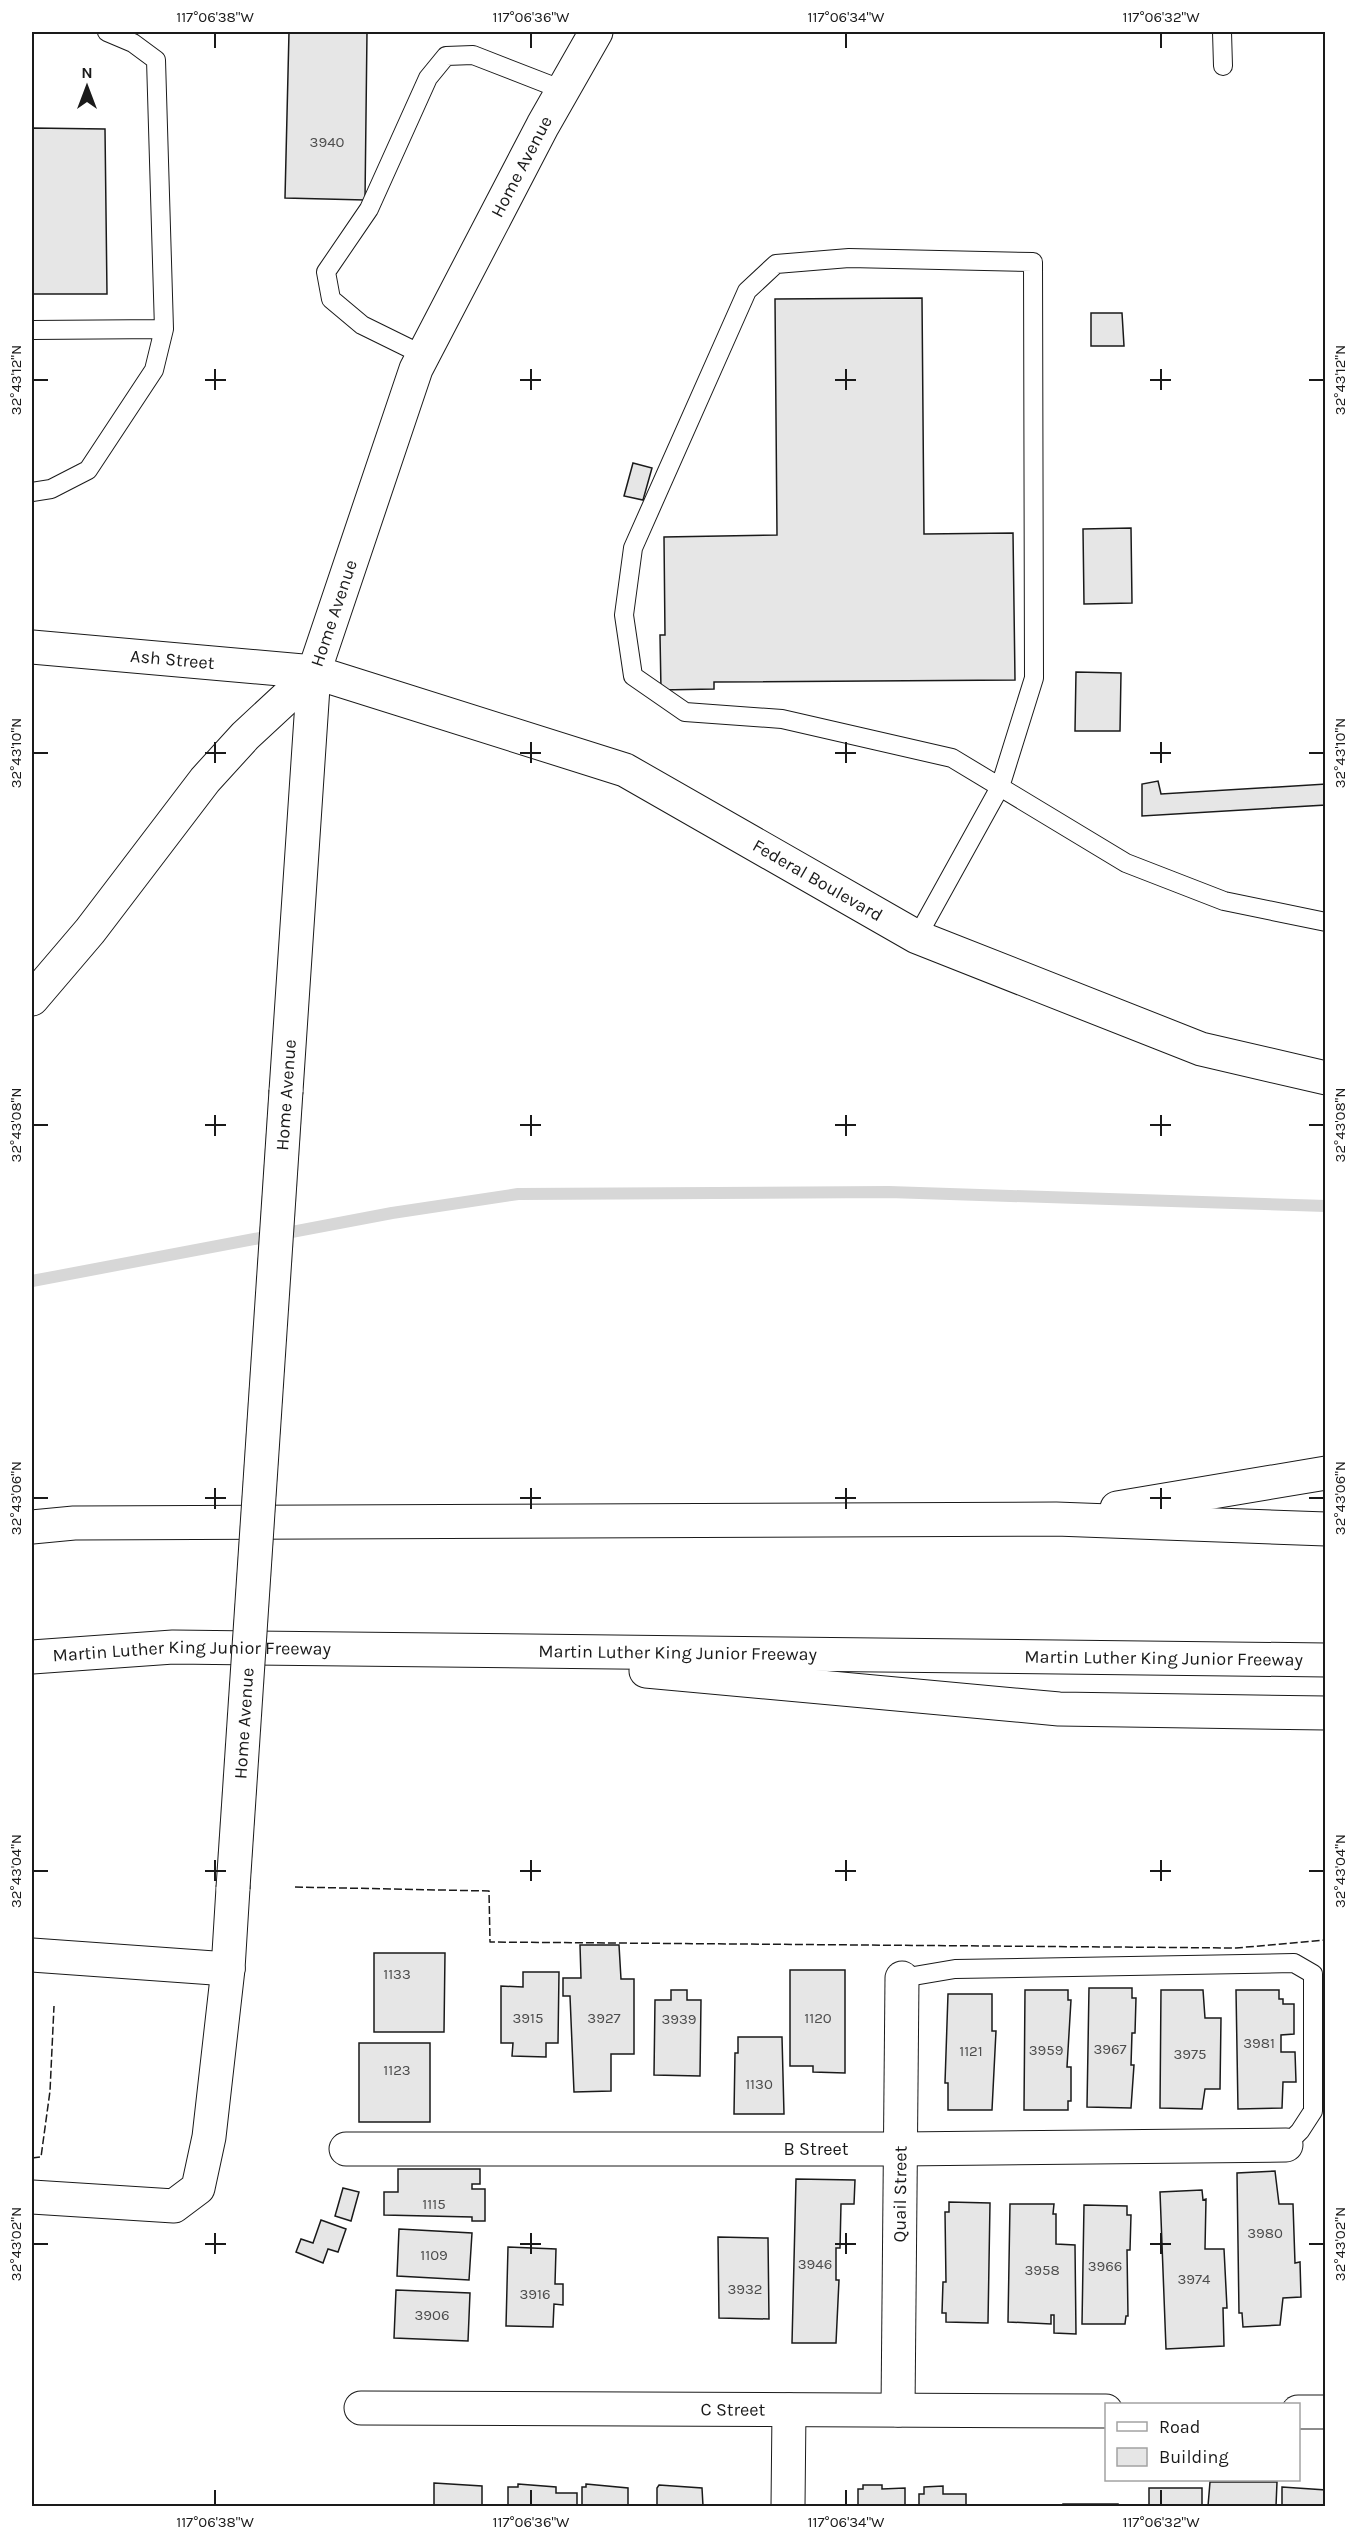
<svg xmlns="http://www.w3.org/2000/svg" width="1357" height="2538" font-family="Karla,sans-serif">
	<rect width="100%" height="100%" fill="#fff"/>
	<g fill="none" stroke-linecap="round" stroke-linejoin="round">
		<!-- stream -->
		<path stroke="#d7d7d7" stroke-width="12" d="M32,1281l360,-68 126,-19 371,-2 437,14"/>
	</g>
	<!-- building -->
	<path fill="#e6e6e6" stroke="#1a1a1a" stroke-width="1.5" d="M289,32h78l-2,168 -80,-2z
		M32,128l73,1 2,165h-75z
		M922,298l2,236 89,-1 2,147 -301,2v7l-53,1 -1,-55h5l-1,-98 113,-2 -2,-236z
		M1091,313h31l2,33h-33z
		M633,463l19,5 -9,32 -19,-4z
		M1131,528l1,75 -48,1 -1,-75z
		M1076,672l45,1 -1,58h-45z
		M1158,781l3,13 165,-10v21l-184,11v-32z
		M580,1945h39l2,34h13v75h-23v37l-37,1 -4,-96h-7v-18h18z
		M374,1953h71l-1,79h-70z
		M790,1970h55v103l-32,-1v-6h-23z
		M523,1972h36l-1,71h-12v14l-34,-1 1,-13h-12v-57l22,1z
		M1089,1988h43v10h4l-1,35h-3l-1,32h3l-3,43 -44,-1z
		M671,1990h16v10h14l-1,76 -46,-1 1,-75h16z
		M1025,1990h43v10h3l-4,67h4v34h-3v9h-44z
		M1161,1990h42l2,28h16l-1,71h-15l-3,20 -42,-1z
		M1236,1990h43v9h4v5h11v30l-13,1v17h14l1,30h-13l-1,26 -44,1z
		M948,1994h44v37h4l-4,79h-44v-27h-3z
		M738,2037h44l2,77h-50l1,-61h3z
		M359,2043h71v79h-71z
		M398,2169h82v15h-8v5h13v32h-13v-4l-88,-2v-23h14z
		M1275,2171l4,33h14l2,59 5,-1 1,35 -18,1 -3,27 -37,2 -1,-14h-3l-2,-140z
		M796,2179l59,1 -1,24h-13l-1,44h-4v32h3l-3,63h-44z
		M343,2188l16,4 -8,29 -16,-5z
		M1202,2190l1,10 3,-1 -1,50h19l3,59h-4l1,38 -58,3 -6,-157z
		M949,2202l41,1 -2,120 -42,-1v-9h-4l1,-31h3l-1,-70h4z
		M1010,2204h44l-1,10h3v30l19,1 1,89 -22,-1v-18h-3v9l-43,-2z
		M1084,2205l43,1v9h4l-1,35h-3l1,66h-2l-1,8h-43z
		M321,2220l25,9 -8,23 -10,-3 -5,14 -27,-11 5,-13 12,4z
		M399,2229l73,4 -3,47 -72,-4z
		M718,2237l50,1 1,81 -50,-1z
		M508,2247l48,2 -1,35h8v21l-9,-1 -1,23 -47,-1z
		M396,2290l74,3 -2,48 -74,-3z
		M1210,2482h67l-1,24h-68z
		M434,2483l48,3v20h-48z
		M518,2484l38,3v6h21v13h-69v-19h10z
		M586,2484l42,4v18h-46v-19h4z
		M659,2485l43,3 1,18h-46v-18z
		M863,2485h19v4l23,-1v18h-47v-17h5z
		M943,2486v8h23v12h-47v-12h5v-7z
		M1282,2487l44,3v16h-44z
		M1149,2488h53v18h-53z
		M1063,2504h55v2h-55z"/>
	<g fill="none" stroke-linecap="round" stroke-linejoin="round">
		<!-- service casing -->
		<g stroke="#1a1a1a" stroke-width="20">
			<path id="service" d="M107,32l26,11 23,17 8,269
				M1222,32l1,34
				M32,330l132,-1 -10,41 -66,100 -37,19 -19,3
				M423,355l-61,-30 -31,-26 -5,-27 43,-63 59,-131 18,-22 27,-1 90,35
				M917,937l83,-150 34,-109 -1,-416 -184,-4 -73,6 -29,27 -114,257 -9,67 9,61 52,36 97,7 170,39 174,105 98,38 102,21
				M902,1978l53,-9 339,-6 19,11v137l-13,20 -14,14"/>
		</g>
		<!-- minor casing -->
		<g stroke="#1a1a1a" stroke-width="35">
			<g id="minor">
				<path id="s1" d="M346,2149h554l386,-4"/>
				<path id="s2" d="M361,2408l745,3"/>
				<path id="s3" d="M898,2410l4,-432"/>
				<path d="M1298,2412h28"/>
				<path d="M788,2506l1,-96"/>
			</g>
		</g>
		<!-- tertiary casing -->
		<g stroke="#1a1a1a" stroke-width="35">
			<g id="tertiary">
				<path id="s4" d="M32,647l282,25"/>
				<path d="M32,2197l142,9 24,-18 11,-51 19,-168"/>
			</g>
		</g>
		<!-- secondary casing -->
		<g stroke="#1a1a1a" stroke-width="35">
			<g id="secondary">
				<path id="s5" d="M314,672l311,98 292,167 284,112 125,29"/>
			</g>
		</g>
		<!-- primary casing -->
		<g stroke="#1a1a1a" stroke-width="35">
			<g id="primary">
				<path id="s6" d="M286,1091l28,-419 102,-303 127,-244 53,-93"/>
				<path d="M228,1969l5,-81"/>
			</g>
		</g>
		<!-- motorway casing -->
		<g stroke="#1a1a1a" stroke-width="35">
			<g id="motorway">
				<path d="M32,999l58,-68 115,-151 40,-44 69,-64"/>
				<path d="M1117,1508l209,-35"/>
				<path d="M32,1527l42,-4 982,-4 270,10"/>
				<path id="s7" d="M32,1657l141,-10 1153,13"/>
				<path d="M646,1671l413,38 267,4"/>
				<path d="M32,1955l196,14"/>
			</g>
		</g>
		<!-- service -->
		<use href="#service" stroke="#fff" stroke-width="18"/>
		<!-- minor -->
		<use href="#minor" stroke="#fff" stroke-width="33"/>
		<!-- tertiary -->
		<use href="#tertiary" stroke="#fff" stroke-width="33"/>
		<!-- secondary -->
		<use href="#secondary" stroke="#fff" stroke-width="33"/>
		<!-- primary -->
		<use href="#primary" stroke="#fff" stroke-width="33"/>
		<!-- motorway -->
		<use href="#motorway" stroke="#fff" stroke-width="33"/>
		<!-- primary-bridge casing -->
		<g stroke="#1a1a1a" stroke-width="35" stroke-linecap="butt">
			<g id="primary-bridge">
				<path id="s8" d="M233,1888l53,-797"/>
			</g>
		</g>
		<!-- primary-bridge -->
		<use href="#primary-bridge" stroke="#fff" stroke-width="33"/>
		<!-- fence -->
		<path stroke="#1a1a1a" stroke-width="1.5" stroke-dasharray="8 3" stroke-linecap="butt" d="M295,1887l194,4 1,51 746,6 90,-8
			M32,2158l9,-1 9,-66 4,-85"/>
	</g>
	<!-- ticks -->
	<path fill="none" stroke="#1a1a1a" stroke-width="2" d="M215,33v15M531,33v15M846,33v15M1161,33v15M215,369v21M531,369v21M846,369v21M1161,369v21M33,380h15M205,380h21M520,380h21M835,380h21M1150,380h21M1309,380h15M215,742v21M531,742v21M846,742v21M1161,742v21M33,753h15M205,753h21M520,753h21M835,753h21M1150,753h21M1309,753h15M215,1115v21M531,1115v21M846,1115v21M1161,1115v21M33,1125h15M205,1125h21M520,1125h21M835,1125h21M1150,1125h21M1309,1125h15M215,1488v21M531,1488v21M846,1488v21M1161,1488v21M33,1498h15M205,1498h21M520,1498h21M835,1498h21M1150,1498h21M1309,1498h15M215,1860v21M531,1860v21M846,1860v21M1161,1860v21M33,1871h15M205,1871h21M520,1871h21M835,1871h21M1150,1871h21M1309,1871h15M215,2233v21M531,2233v21M846,2233v21M1161,2233v21M33,2244h15M205,2244h21M520,2244h21M835,2244h21M1150,2244h21M1309,2244h15M215,2490v15M531,2490v15M846,2490v15M1161,2490v15"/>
	<g text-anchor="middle" stroke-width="4.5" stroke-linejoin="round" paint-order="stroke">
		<!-- number labels -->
		<g font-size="15" fill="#4d4d4d">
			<text x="327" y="147">3940</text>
			<text x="397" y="1979">1133</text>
			<text x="528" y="2023">3915</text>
			<text x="604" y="2023">3927</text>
			<text x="818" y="2023">1120</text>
			<text x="679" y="2024">3939</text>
			<text x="1259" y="2048">3981</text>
			<text x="1110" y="2054">3967</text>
			<text x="1046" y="2055">3959</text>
			<text x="971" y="2056">1121</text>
			<text x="1190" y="2059">3975</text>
			<text x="397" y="2075">1123</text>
			<text x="759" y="2089">1130</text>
			<text x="434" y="2209">1115</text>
			<text x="1265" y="2238">3980</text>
			<text x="434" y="2260">1109</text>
			<text x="815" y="2269">3946</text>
			<text x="1105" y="2271">3966</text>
			<text x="1042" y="2275">3958</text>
			<text x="1194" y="2284">3974</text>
			<text x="745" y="2294">3932</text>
			<text x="535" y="2299">3916</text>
			<text x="432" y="2320">3906</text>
		</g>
		<!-- street labels -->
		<g font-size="18" fill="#1a1a1a" stroke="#fff">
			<text dy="6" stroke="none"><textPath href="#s6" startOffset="968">Home Avenue</textPath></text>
			<text dy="6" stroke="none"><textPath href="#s6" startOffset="482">Home Avenue</textPath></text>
			<text dy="6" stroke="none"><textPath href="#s4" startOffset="141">Ash Street</textPath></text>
			<text dy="6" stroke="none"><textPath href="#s5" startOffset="548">Federal Boulevard</textPath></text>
			<text transform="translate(286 1095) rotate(-86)" y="6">Home Avenue</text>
			<text dy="6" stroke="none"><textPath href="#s7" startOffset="160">Martin Luther King Junior Freeway</textPath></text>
			<text dy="6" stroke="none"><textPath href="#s7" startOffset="646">Martin Luther King Junior Freeway</textPath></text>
			<text dy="6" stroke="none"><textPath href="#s7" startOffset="1132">Martin Luther King Junior Freeway</textPath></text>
			<text dy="6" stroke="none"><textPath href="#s8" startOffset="165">Home Avenue</textPath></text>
			<text dy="6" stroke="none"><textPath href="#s1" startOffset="470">B Street</textPath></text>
			<text dy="6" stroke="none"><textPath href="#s3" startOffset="216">Quail Street</textPath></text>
			<text dy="6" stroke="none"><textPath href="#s2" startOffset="372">C Street</textPath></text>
		</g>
	</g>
	<!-- border -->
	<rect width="1357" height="2538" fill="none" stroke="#ffffff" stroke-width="66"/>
	<!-- legend -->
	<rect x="1105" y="2403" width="195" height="78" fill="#ffffff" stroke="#a3a3a3" stroke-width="1.5"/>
	<rect x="1117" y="2422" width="30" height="9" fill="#ffffff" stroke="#a3a3a3" stroke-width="1.5"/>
	<text x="1159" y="2433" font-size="18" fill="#1a1a1a">Road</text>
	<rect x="1117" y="2448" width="30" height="18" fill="#e6e6e6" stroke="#a3a3a3" stroke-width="1.5"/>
	<text x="1159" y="2463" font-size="18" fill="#1a1a1a">Building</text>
	<!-- north arrow -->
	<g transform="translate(87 87)" stroke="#ffffff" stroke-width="4.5" paint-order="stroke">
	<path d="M0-4.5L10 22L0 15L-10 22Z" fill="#1a1a1a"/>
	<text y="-9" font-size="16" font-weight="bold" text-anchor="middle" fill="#1a1a1a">N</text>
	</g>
	<rect x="33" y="33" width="1291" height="2472" fill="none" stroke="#1a1a1a" stroke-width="2"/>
	<g font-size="15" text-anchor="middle" fill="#1a1a1a">
		<text x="215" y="22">117°06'38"W</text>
		<text x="531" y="22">117°06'36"W</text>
		<text x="846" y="22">117°06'34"W</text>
		<text x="1161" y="22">117°06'32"W</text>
		<text transform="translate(16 380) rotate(-90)" y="5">32°43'12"N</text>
		<text transform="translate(1340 380) rotate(-90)" y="5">32°43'12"N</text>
		<text transform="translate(16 753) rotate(-90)" y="5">32°43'10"N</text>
		<text transform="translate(1340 753) rotate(-90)" y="5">32°43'10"N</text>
		<text transform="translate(16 1125) rotate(-90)" y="5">32°43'08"N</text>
		<text transform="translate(1340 1125) rotate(-90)" y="5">32°43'08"N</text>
		<text transform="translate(16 1498) rotate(-90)" y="5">32°43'06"N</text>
		<text transform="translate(1340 1498) rotate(-90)" y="5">32°43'06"N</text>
		<text transform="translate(16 1871) rotate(-90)" y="5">32°43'04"N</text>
		<text transform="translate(1340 1871) rotate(-90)" y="5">32°43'04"N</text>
		<text transform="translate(16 2244) rotate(-90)" y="5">32°43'02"N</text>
		<text transform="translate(1340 2244) rotate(-90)" y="5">32°43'02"N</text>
		<text x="215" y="2527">117°06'38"W</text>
		<text x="531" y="2527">117°06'36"W</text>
		<text x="846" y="2527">117°06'34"W</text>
		<text x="1161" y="2527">117°06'32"W</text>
	</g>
</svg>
